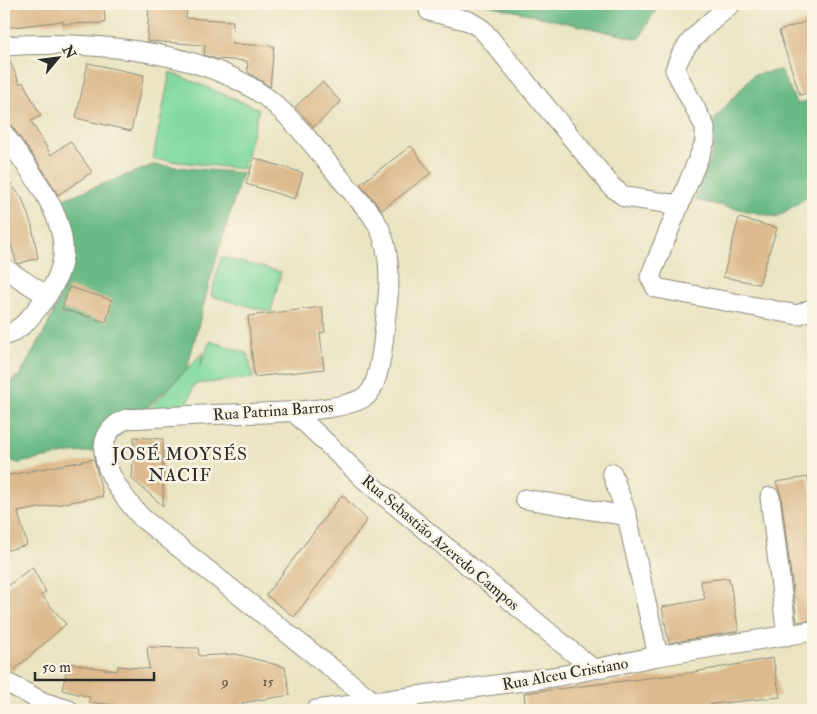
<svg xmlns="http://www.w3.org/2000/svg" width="817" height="714" font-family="'IM FELL Double Pica',serif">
	<rect width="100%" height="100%" fill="#fcf5e5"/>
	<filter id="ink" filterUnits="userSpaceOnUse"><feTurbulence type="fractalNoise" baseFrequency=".02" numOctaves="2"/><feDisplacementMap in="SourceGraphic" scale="10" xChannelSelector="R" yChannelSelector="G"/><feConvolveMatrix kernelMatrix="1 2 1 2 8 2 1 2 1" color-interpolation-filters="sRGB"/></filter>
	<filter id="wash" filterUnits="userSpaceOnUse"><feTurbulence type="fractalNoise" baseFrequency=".0096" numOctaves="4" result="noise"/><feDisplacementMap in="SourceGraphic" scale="20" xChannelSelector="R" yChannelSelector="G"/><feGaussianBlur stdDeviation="1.12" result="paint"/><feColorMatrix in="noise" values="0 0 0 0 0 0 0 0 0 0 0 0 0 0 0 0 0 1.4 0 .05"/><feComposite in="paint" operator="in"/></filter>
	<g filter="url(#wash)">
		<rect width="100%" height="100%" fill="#eae4c3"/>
		<!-- green -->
		<path fill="#83da9f" stroke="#578265" d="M170,72l89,37 -16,60 -90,-10z
			M221,257l60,15 -10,40 -60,-16z
			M210,341l38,13 5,24 -59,6 -8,25 -40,4 57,-61 -3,15z"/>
		<!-- forest -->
		<path fill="#6aba86" stroke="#4a7258" d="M483,4h176l-20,35z
			M780,70l17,34 16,-5v99l-4,-2 -32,21 -82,-17 18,-48 1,-32 39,-45z
			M153,165l89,8 -33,111 -22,85 -84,82 -32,2 -52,10 -15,-4v-74l15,-9 28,-49 15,-35 11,-38 -15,-53z"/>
		<g id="blocks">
			<!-- building -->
			<path fill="#dcba8d" d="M4,4h100l1,19 -42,1v-3l-58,7z
				M149,4h38l-1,14 47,3 -1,23 42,2 -4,41 -22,-15 -1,-11 -31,-2 -12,-4 1,-10 -58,-4z
				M813,19v72l-13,4 -21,-64z
				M4,57h4l12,27 3,-2 18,34 -10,5 20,34 19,-14 22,31 -34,23 -15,-25 -39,-55z
				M88,63l56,12 -13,56 -55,-13z
				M322,82l19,20 -27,25 -19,-20z
				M411,146l20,27 -49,37 -22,-26z
				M254,158l49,15 -8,26 -49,-15z
				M4,175l18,23 10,28 6,32 -20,6 -2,-2 -7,-25 -5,3z
				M739,218l38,10 -18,56 -36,-7z
				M69,287l43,13 -6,22 -44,-13z
				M322,307l3,25 -5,1 4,36 -70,8 -6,-61z
				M134,437l29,2v67l-31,-27z
				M94,459l9,37 -85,16 9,33 -23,6v-75z
				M808,477l5,29v114l-16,2 -16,-126 -5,-14z
				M342,495l25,25 -73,97 -28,-22z
				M32,567l14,25 -5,3 25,29 -54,48 -8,-7v-76z
				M729,578l10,53 -70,12 -7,-36 43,-8 -5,-18z
				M147,647l51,1 1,8 37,-2 49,13 5,28 -48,8 1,4 -90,3 -64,-8 1,-5 -28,-7 6,-27 49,8 1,-5 31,3z
				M773,658l7,39 -67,7 -14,6h-173l-2,-17 165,-20z"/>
		</g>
	</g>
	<g filter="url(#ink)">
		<use href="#blocks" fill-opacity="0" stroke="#8a8877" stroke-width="1"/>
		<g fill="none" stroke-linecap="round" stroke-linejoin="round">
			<!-- minor casing -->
			<g stroke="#8a8877" stroke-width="21">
				<path id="minor" d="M731,4c-21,19 -49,38 -56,66l30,57v15l-55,135 6,11 142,27 15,-7
					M429,11l40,10 13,8 131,159 12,9 54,8
					M4,46c80,-5 197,2 263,52 28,22 51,53 73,80 10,12 21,24 31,36 21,28 20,67 15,100 -2,19 -5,71 -20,82 -25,19 -129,17 -163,19 -26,1 -52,3 -77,4 -48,22 -6,75 16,99l232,184
					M4,134c23,33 63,80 59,123 -2,15 -8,27 -16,39
					M4,268l43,28c-13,17 -23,33 -43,40
					M294,412l71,68 228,189
					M612,473l15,43 31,140
					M770,497l17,139
					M525,499l102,17
					M4,681l39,21 26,8
					M316,710l243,-34 99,-20 155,-25"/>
			</g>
			<!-- minor -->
			<use href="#minor" stroke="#fff" stroke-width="19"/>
		</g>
	</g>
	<g text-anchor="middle" stroke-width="5" stroke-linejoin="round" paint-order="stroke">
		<!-- number labels -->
		<g font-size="14" fill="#574f44">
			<text x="225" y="686">9</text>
			<text x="268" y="686">15</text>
		</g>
		<!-- street labels -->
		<g font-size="16" fill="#2b2b2b" stroke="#fcf5e5">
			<text transform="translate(273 410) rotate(-4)" y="6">Rua Patrina Barros</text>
			<text transform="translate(441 542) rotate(40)" y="6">Rua Sebastião Azeredo Campos</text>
			<text transform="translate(565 673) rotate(-10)" y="6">Rua Alceu Cristiano</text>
		</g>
		<!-- neighbourhood labels -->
		<g font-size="18" letter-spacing="1" fill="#2b2b2b" stroke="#fcf5e5">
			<text x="180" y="460">JOSÉ MOYSÉS<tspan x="180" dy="21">NACIF</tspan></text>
		</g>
	</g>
	<!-- margin -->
	<rect width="817" height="714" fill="none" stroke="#fcf5e5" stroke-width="20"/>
	<!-- north arrow -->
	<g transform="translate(58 58) rotate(61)" stroke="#fcf5e5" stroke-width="4" paint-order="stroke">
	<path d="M0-4L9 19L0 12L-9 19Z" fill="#2b2b2b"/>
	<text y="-8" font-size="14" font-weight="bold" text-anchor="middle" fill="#2b2b2b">N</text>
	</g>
	<!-- scale -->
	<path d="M35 672v8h119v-8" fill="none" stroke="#2b2b2b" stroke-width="2.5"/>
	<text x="42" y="672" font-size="15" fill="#2b2b2b" stroke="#fcf5e5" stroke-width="4" paint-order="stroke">50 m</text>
</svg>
